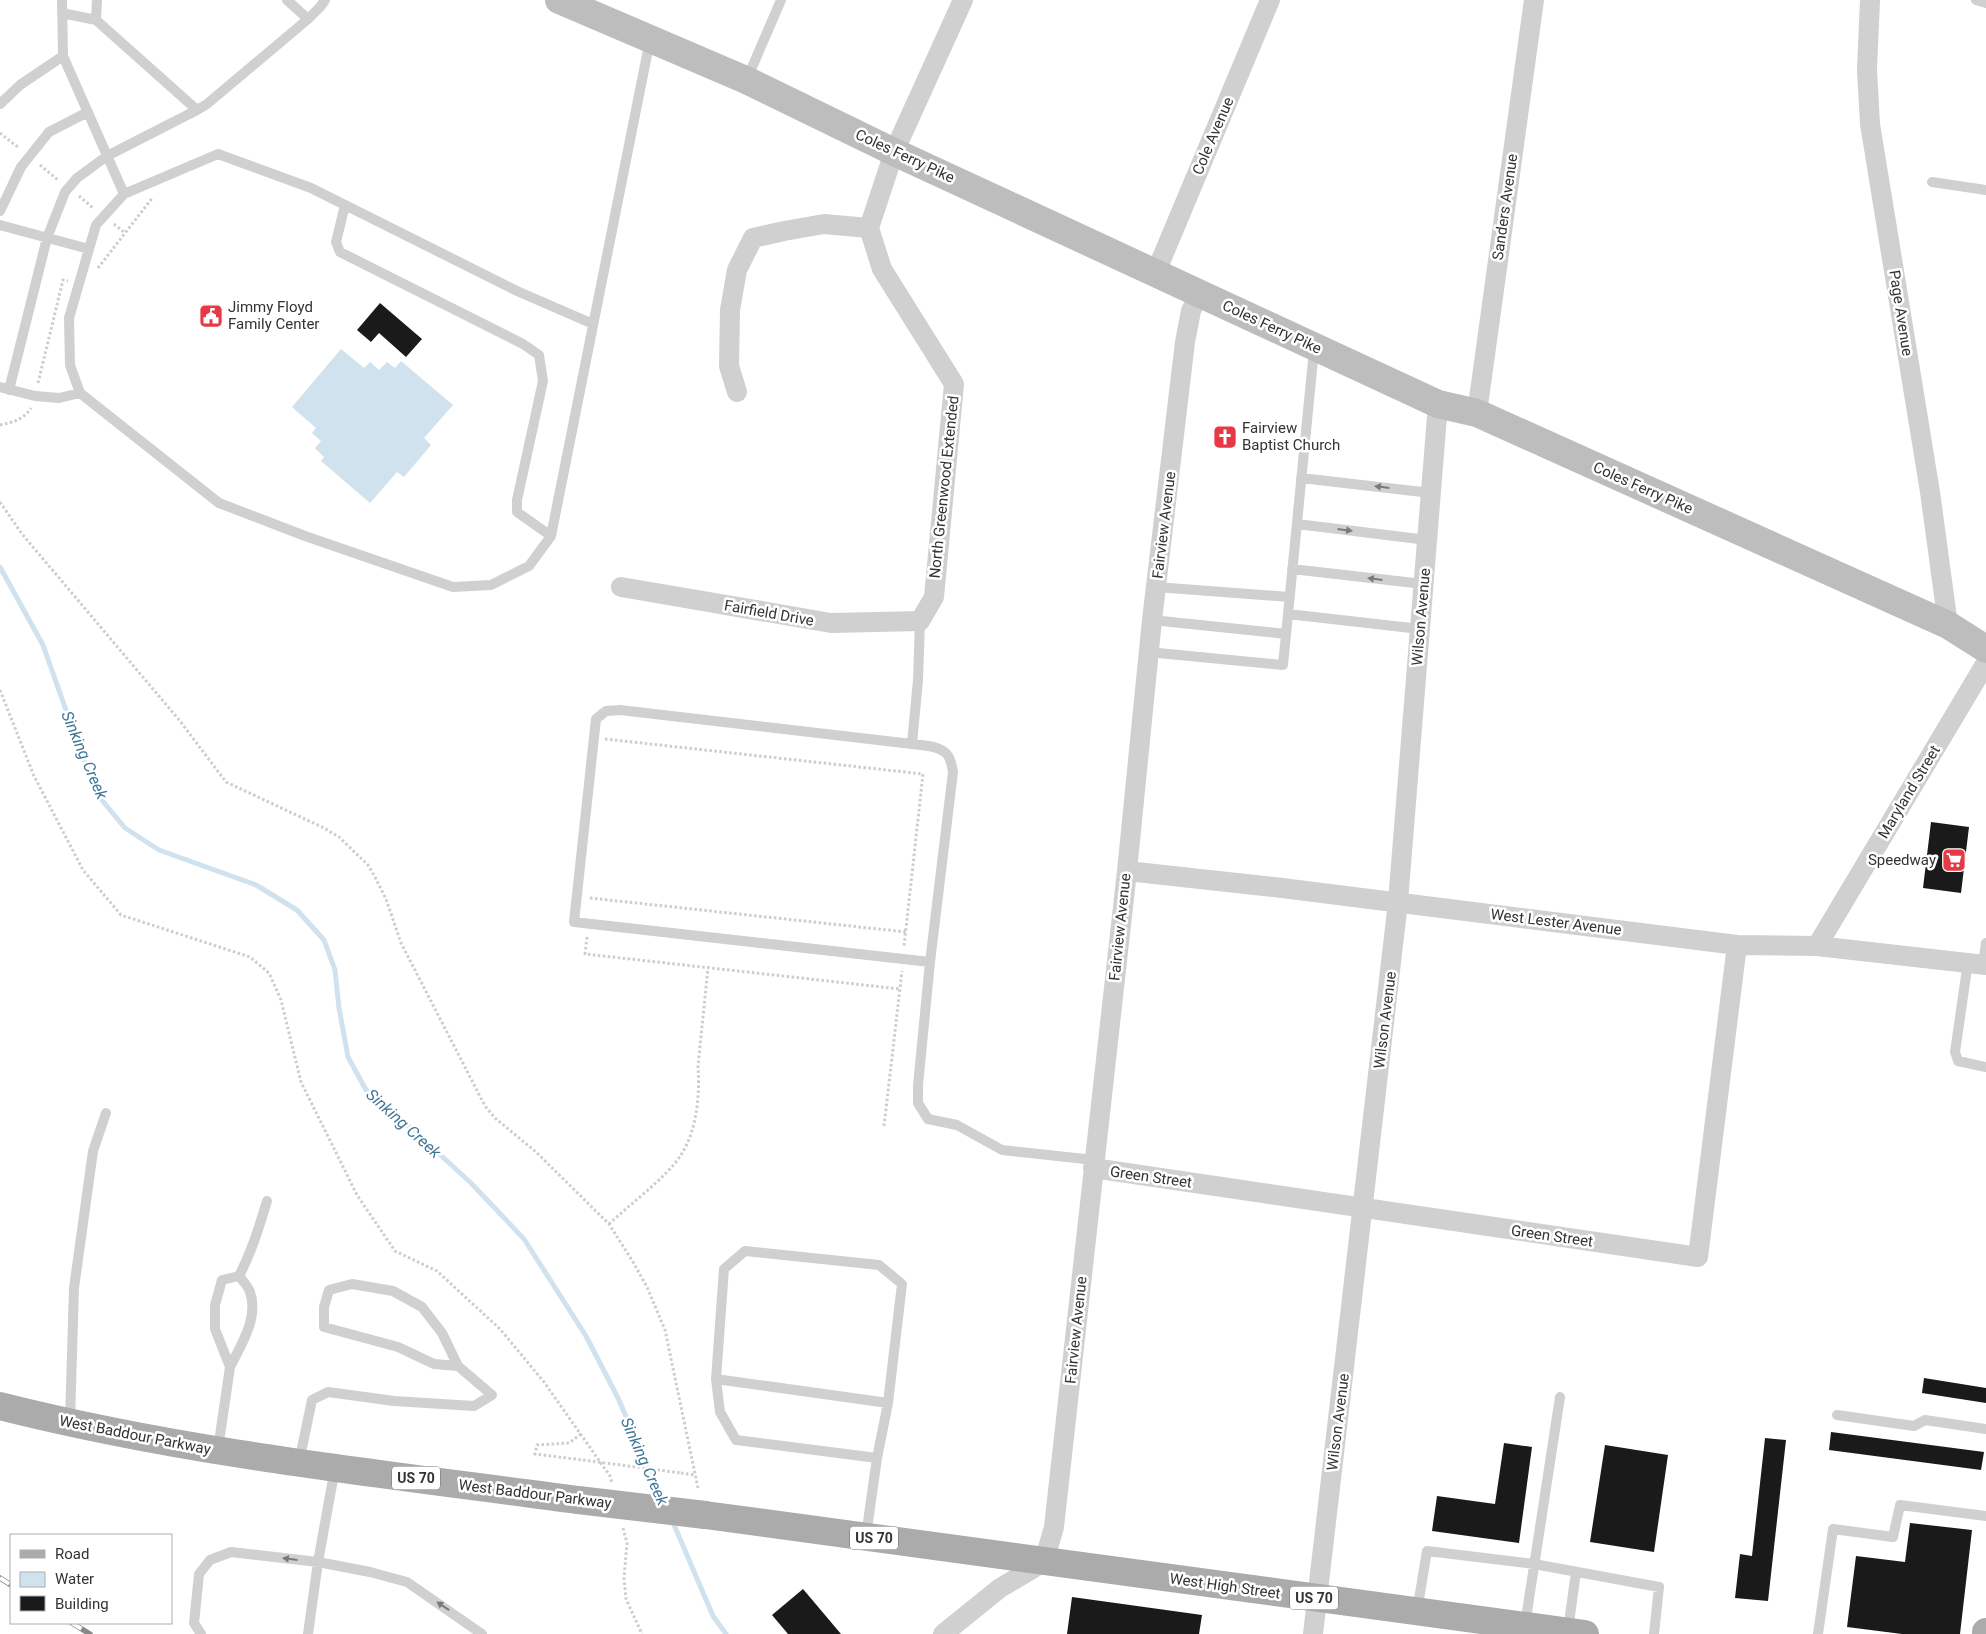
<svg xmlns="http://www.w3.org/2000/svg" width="1986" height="1634" font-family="Roboto,sans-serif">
	<rect width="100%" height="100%" fill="#fff"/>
	<!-- water -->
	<path fill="#cfe2ee" d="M341,349l23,19 6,-6 9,8 8,-8 8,6 6,-7 52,44 -29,33 7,7 -27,32 -7,-5 -27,31 -49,-42 3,-4 -9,-9 6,-7 -9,-8 4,-5 -24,-21z"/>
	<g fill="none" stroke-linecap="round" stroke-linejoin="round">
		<!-- stream -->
		<path stroke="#cfe2ee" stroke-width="5" d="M0,567l43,78 37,105 21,49 24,29 34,22 97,35 41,25 27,30 11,30 4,38 9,49 18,33 46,39 59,54 53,56 62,97 32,62 45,103
			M672,1520l41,96 13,18"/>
	</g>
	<!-- building -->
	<path fill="#1a1a1a" d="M380,303l42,36 -16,18 -27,-24 -8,9 -14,-12z
		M1931,822l38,5 -8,66 -38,-5z
		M1924,1378l62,10v15l-64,-10z
		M1831,1432l153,20 -3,18 -152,-20z
		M1765,1438l21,2 -18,161 -33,-3 5,-44 12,2z
		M1504,1443l28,4 -13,96 -87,-12 5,-35 58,8z
		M1605,1445l63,10 -14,97 -64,-10z
		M1910,1523l62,7 -12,104h-58l-55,-7 9,-71 49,6z
		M803,1589l38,45h-53l-16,-19z
		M1072,1597l130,18 -3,19h-132z"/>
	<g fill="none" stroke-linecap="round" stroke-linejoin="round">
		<!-- path -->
		<path stroke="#cdcdcd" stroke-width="3" stroke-dasharray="2.5 2.5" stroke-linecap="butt" d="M0,133l19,15
			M40,165l18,15
			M79,196l14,12
			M114,224l11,9
			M98,268l55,-71
			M38,383l25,-103 5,1
			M0,425c13,-3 23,-5 31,-17
			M0,502l22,32 158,187 46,61 98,46 15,9 29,28 7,12 11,22 15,44 84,163 10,12 41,34 73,72 24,38 14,25 18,43 33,158
			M0,690l34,86 49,94 38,45 129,42 19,16 12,27 20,82 56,113 38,56 42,20 63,58 44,53 66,94 2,7
			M605,739l318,35 -19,172
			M590,898l316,34
			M587,937l-2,17 315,35
			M884,1126l18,-155
			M609,1224c20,-19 58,-47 72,-69 16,-25 19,-60 17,-89l10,-98
			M581,1434l-12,9 -32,2 -2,9 48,6
			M681,1473l14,2
			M623,1528l4,15 -3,35 2,21 16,35"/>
		<!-- lane -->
		<path stroke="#d0d0d0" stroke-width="10" d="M62,0l1,56 61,138
			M97,0l-1,20 101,90 10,-6 101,-85 12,-12 5,-7
			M287,0l21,19
			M1976,0l10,3
			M62,13l34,7
			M747,79l34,-79
			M0,104l20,-19 43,-29
			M1932,182l54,8
			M345,205l-9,37 4,10 183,92 16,11 4,26 -26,119v12l34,24
			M0,211l21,-44 28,-35 39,-20
			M0,225l89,24
			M593,324l-76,-33 -206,-103 -93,-34 -94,40 -28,31 -27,93 1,47 10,28 139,110 86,33 148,51 38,-2 38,-19 22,-30 99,-496
			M0,387l35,9 24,2 21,-5
			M9,390l38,-152 18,-46 12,-14 30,-22 90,-46
			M1301,478l130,15
			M1297,524l130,16
			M1292,569l131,15
			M1156,587l134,10
			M1288,614l132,15
			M1152,620l134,14
			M1148,652l135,13 31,-315
			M912,744l6,-64 2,-59
			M930,962l-356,-40 22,-203 10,-8 14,-1 309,36c18,4 21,8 24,26l-23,190 -12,123v18l10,16 29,6 45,25 92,10
			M1968,962l-13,90 3,9 28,6
			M1983,965l3,-22
			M230,1367c11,-22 29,-49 20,-75 -2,-6 -7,-11 -11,-16
			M716,1379l172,24
			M1837,1415l77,11 11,-6 61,9
			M70,1420l4,-132 19,-137 13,-38
			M218,1449l12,-82 -15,-38v-24l7,-25 17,-4c13,-25 20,-49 28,-75
			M299,1462l13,-62 16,-8 66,9 80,5 18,-11 -34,-29 -16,-33 -20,-26 -29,-16 -41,-7 -23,6 -5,17v20l74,20 36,17 24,2
			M866,1536l11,-78 11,-55 14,-119 -23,-19 -134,-14 -21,18 -8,110 4,33 16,28 141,18
			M1417,1611l10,-60 107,13 125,23 -5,47
			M1525,1625l35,-228
			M1568,1630l8,-58
			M201,1634l-7,-11 5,-49 11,-14 21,-8 87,10 52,10 37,10 75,52
			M308,1634l10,-72 17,-94
			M1818,1634l15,-105 60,8 7,-32 86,11"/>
		<!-- street -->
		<path stroke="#d0d0d0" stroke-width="20" d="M1870,0l-3,70 3,54 60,368 18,133
			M1156,272l114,-272
			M737,392l-8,-26 1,-56 7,-40 16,-32 31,-7 40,-7 45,4
			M1477,413l57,-413
			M621,587l210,36 89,-2 14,-24 20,-213 -72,-115 -13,-41 25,-76 69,-152
			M1127,871l155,17 455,57 80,1 169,19
			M1817,946l169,-283
			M1093,1168l605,89 39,-312
			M943,1634l57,-46 44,-26 10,-35 73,-656 25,-251 33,-278 6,-31 8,-18
			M1313,1634l85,-732 40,-498"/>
		<!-- secondary -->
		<path stroke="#bdbdbd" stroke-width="28" d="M559,0l187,80 148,72 544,252 39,9 471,212 38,24"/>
		<!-- primary -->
		<path stroke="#ababab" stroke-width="28" d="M0,1406c190,48 385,68 578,94
			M705,1515l880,119
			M1986,1634v-2"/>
		<!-- rail casing -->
		<g stroke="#888" stroke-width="5.5">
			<path id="rail" d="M0,1578l11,7
				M72,1623l18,11"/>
		</g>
		<!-- rail -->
		<use href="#rail" stroke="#fff" stroke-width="4" stroke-dasharray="11" stroke-linecap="butt"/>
		<!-- path-bridge -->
		<path stroke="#cdcdcd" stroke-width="3" stroke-dasharray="2.5 2.5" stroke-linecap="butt" d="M583,1460l98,13"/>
		<!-- primary-bridge -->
		<path stroke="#ababab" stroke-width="28" d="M578,1500l127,15"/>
	</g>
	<!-- one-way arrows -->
	<defs><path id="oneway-solid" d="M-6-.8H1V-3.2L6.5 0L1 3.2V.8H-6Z" transform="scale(1.25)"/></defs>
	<g fill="#7a7a7a">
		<use href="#oneway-solid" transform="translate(1382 487) rotate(-173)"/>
		<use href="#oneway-solid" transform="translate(1345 530) rotate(7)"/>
		<use href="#oneway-solid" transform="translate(1375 579) rotate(-173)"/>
		<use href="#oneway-solid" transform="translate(290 1559) rotate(-173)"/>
		<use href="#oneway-solid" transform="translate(443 1606) rotate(-146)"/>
	</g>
	<!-- icons -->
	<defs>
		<g id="civic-square" transform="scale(1.25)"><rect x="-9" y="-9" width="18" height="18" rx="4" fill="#e63946" stroke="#fff"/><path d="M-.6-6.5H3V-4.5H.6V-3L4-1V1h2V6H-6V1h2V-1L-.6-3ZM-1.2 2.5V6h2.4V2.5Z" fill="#fff"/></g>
		<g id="church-square" transform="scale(1.25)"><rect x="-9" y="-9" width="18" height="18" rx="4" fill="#e63946" stroke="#fff"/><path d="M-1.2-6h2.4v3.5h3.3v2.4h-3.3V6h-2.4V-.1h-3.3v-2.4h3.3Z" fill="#fff"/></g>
		<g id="supermarket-square" transform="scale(1.25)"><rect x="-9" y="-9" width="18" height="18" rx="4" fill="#e63946" stroke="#fff"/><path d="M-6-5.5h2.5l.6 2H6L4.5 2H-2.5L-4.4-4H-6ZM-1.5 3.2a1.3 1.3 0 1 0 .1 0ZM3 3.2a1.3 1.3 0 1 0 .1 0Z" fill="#fff"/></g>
	</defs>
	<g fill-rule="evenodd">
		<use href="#civic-square" x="211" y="316"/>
		<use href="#church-square" x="1225" y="437"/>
		<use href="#supermarket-square" x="1954" y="860"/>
	</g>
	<g text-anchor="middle" stroke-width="5" stroke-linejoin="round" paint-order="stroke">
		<!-- shield labels -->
		<g fill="#fff" stroke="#707070" stroke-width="1">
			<rect x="392" y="1466.5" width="48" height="23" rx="4"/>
			<rect x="850" y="1526.5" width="48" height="23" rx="4"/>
			<rect x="1290" y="1586.5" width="48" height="23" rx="4"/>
		</g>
		<g font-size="14" font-weight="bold" fill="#333">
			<text x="416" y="1483">US 70</text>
			<text x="874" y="1543">US 70</text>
			<text x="1314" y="1603">US 70</text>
		</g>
		<!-- street labels -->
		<g font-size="15" fill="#333" stroke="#fff">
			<text transform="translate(1213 136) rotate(-67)" y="5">Cole Avenue</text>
			<text transform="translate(905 156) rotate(25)" y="5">Coles Ferry Pike</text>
			<text transform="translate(1505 207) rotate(-82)" y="5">Sanders Avenue</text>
			<text transform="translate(1901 313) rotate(81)" y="5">Page Avenue</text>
			<text transform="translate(1272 327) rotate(25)" y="5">Coles Ferry Pike</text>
			<text transform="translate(944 487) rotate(-84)" y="5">North Greenwood Extended</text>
			<text transform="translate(1643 488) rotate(24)" y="5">Coles Ferry Pike</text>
			<text transform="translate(1164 525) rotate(-83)" y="5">Fairview Avenue</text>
			<text transform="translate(769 613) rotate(10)" y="5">Fairfield Drive</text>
			<text transform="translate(1421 617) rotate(-85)" y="5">Wilson Avenue</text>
			<text transform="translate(1909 792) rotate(-59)" y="5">Maryland Street</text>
			<text transform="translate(1556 922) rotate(7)" y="5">West Lester Avenue</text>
			<text transform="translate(1120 927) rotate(-84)" y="5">Fairview Avenue</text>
			<text transform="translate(1385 1020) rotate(-83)" y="5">Wilson Avenue</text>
			<text transform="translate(1151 1177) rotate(8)" y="5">Green Street</text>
			<text transform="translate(1552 1236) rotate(8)" y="5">Green Street</text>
			<text transform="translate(1076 1330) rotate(-84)" y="5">Fairview Avenue</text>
			<text transform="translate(1338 1422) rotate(-83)" y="5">Wilson Avenue</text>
			<text transform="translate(135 1435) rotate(11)" y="5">West Baddour Parkway</text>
			<text transform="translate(535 1494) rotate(7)" y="5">West Baddour Parkway</text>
			<text transform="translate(1225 1586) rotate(8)" y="5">West High Street</text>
		</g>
		<!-- poi labels -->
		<g font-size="15" fill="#333" stroke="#fff" text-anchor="start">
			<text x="228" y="312">Jimmy Floyd<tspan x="228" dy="17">Family Center</tspan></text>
			<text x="1242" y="433">Fairview<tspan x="1242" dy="17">Baptist Church</tspan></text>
			<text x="1936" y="865" text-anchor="end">Speedway</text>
		</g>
		<!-- water labels -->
		<g font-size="16" font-style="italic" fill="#3f7597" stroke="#fff">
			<text transform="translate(85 755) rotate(67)" y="6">Sinking Creek</text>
			<text transform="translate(404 1123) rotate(42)" y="6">Sinking Creek</text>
			<text transform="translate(645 1461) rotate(66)" y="6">Sinking Creek</text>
		</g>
	</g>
	<!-- legend -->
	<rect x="10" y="1534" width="162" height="90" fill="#ffffff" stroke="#adadad"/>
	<rect x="20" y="1550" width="25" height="8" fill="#ababab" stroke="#adadad"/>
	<text x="55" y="1559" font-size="15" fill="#333333">Road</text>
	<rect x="20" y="1572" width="25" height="15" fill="#cfe2ee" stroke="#adadad"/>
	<text x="55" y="1584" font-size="15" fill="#333333">Water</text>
	<rect x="20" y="1596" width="25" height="15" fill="#1a1a1a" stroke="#adadad"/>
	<text x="55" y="1609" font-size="15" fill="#333333">Building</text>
</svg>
